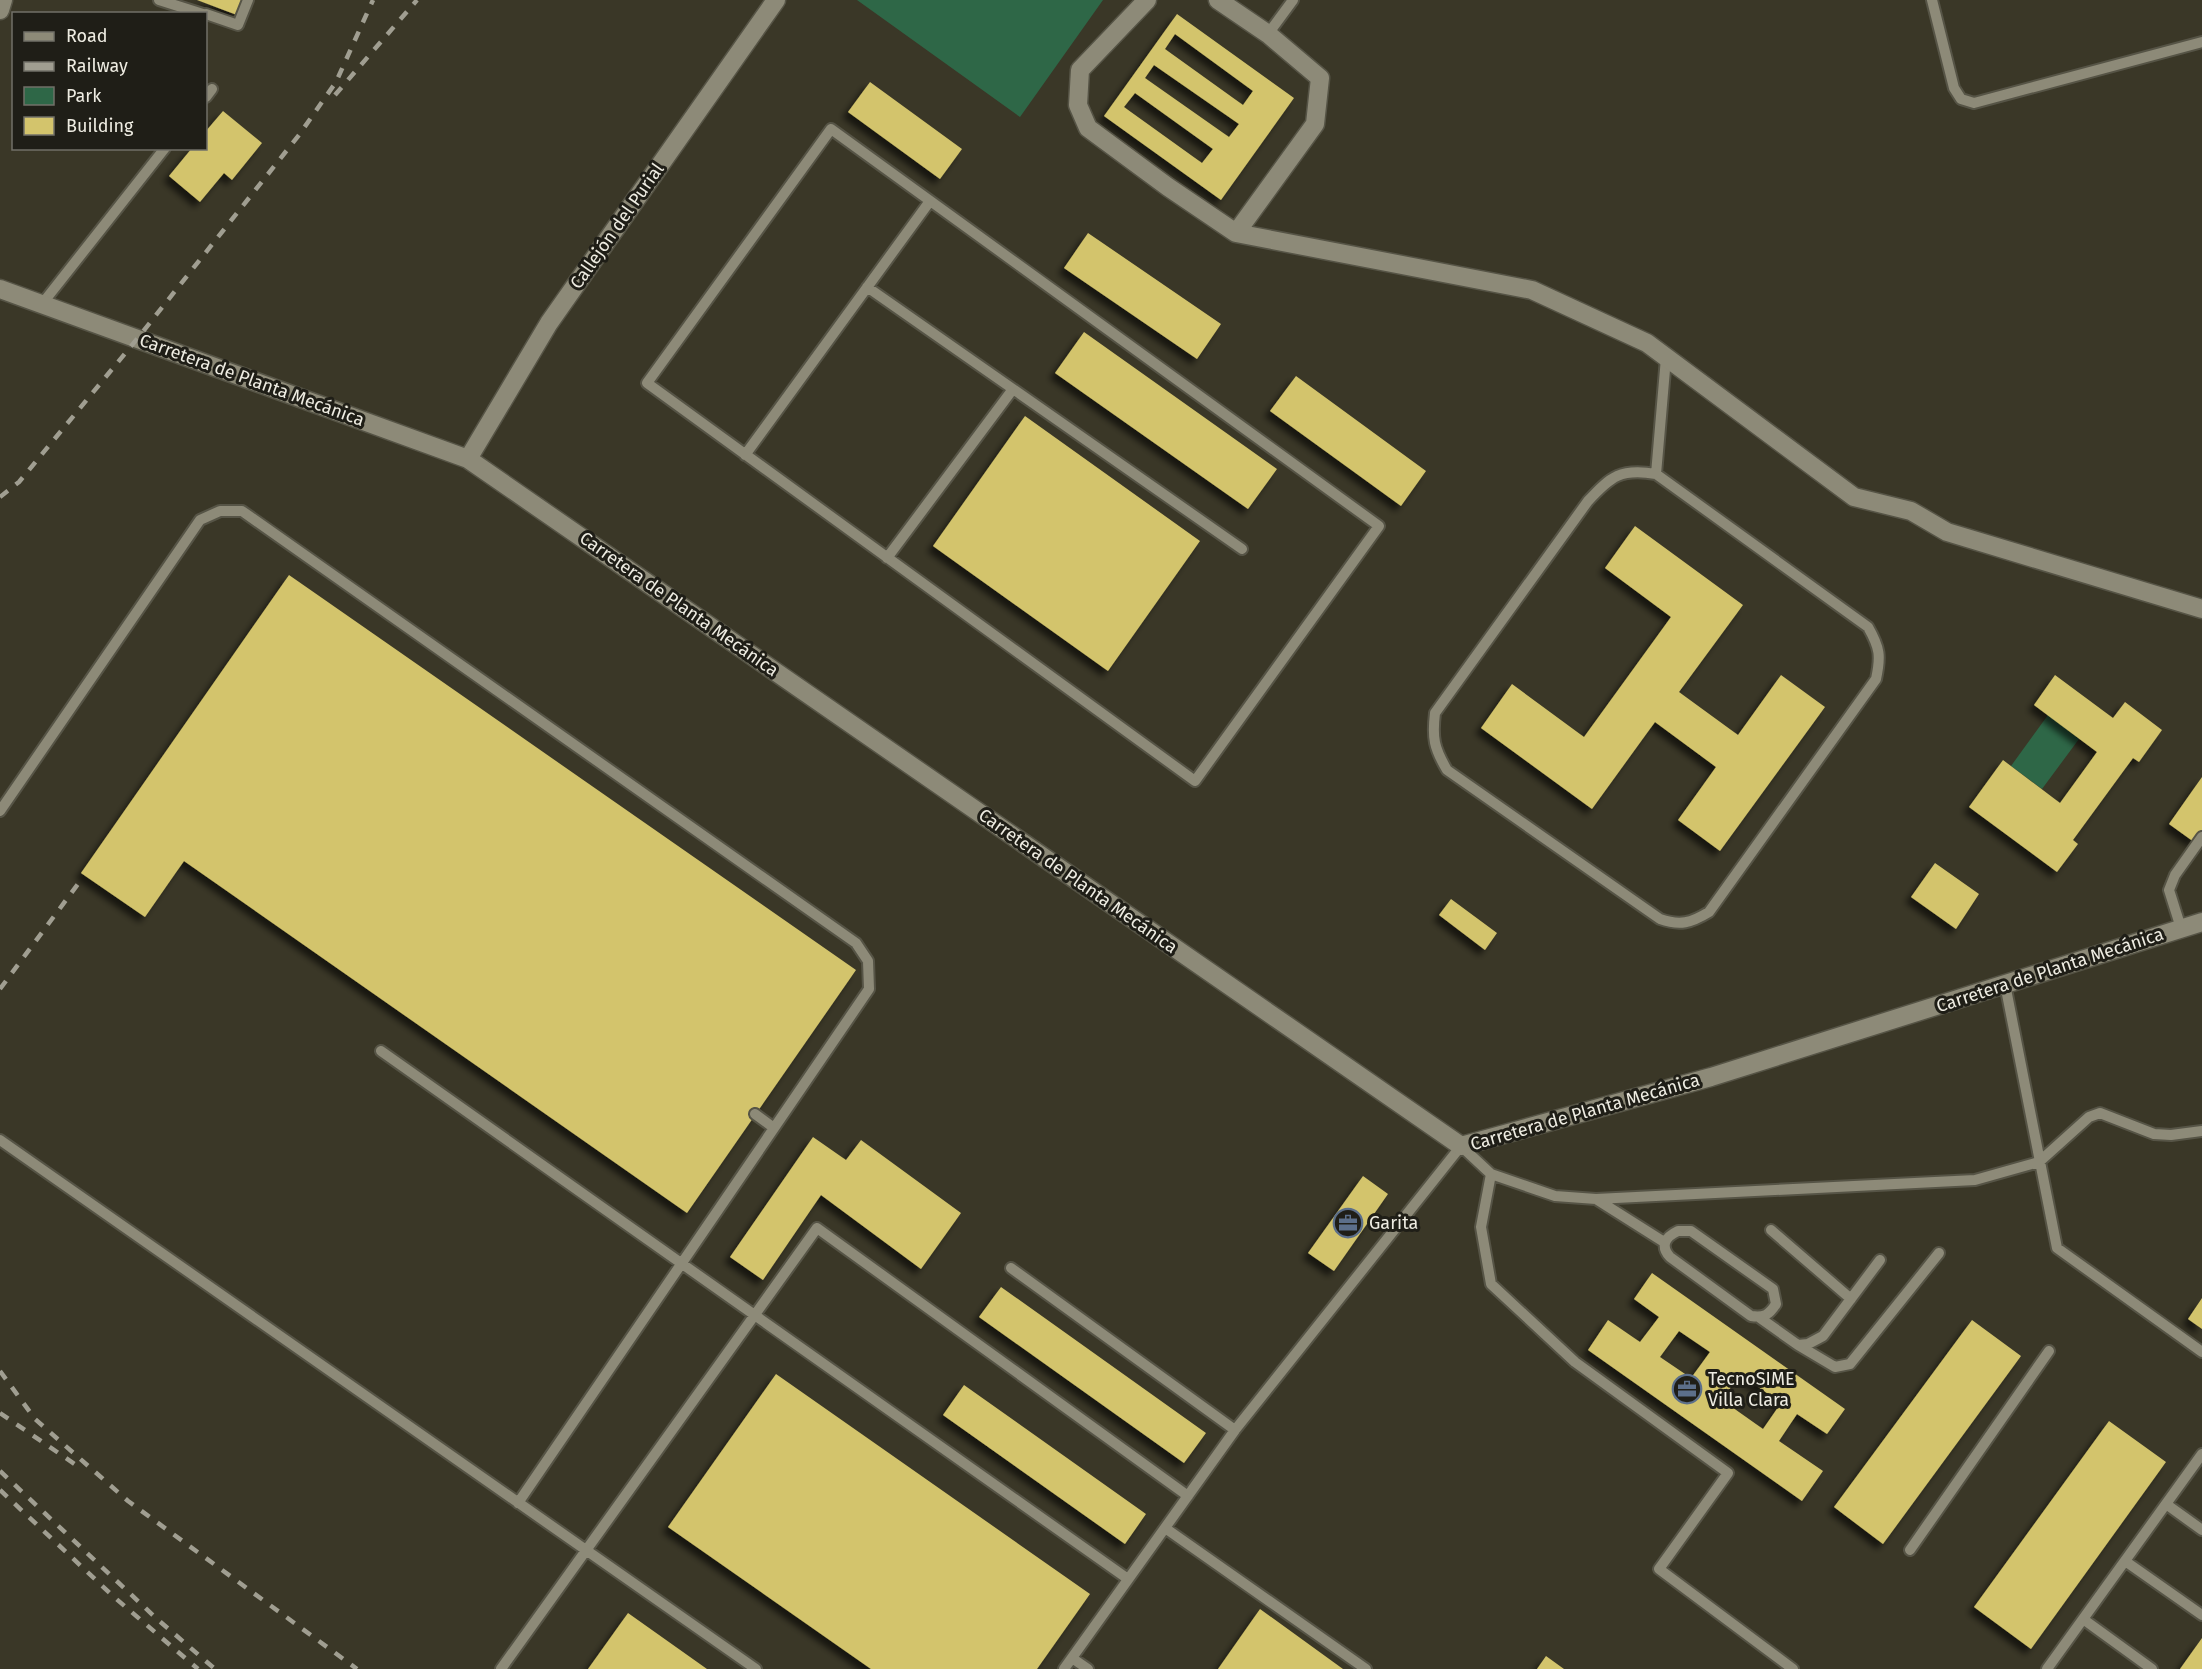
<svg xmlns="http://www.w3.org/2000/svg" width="2202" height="1669" font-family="'Fira Sans',sans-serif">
	<defs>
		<filter id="shadow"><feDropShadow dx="-5.5" dy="5.5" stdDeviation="3" flood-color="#0009"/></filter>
	</defs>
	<rect width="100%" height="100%" fill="#3a3727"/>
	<!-- green -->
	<path fill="#2e6747" d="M857,0h246l-83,117z
		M2048,715l31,24 -37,50 -31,-23z"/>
	<!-- building -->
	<path fill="#d3c46c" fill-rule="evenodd" filter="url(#shadow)" d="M197,0h45l-5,15z
		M1177,14l117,84 -73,102 -117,-84zM1175,34l78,57 -10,14 -78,-56zM1154,65l85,59 -10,13 -84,-59zM1135,93l78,56 -11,14 -78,-56z
		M870,82l92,67 -22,30 -92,-67z
		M223,111l39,32 -30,37 -8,-7 -24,29 -31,-26 23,-28h14v-17z
		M1088,233l133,91 -24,35 -133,-91z
		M1084,332l193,137 -29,40 -193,-136z
		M1296,376l130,95 -25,35 -131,-95z
		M1025,416l175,125 -92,130 -175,-125z
		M1635,526l108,79 -64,87 59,43 43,-60 44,32 -105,144 -42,-31 38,-53 -61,-45 -63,87 -111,-81 31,-44 72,53 87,-120 -66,-49z
		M289,575l567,395 -169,243 -503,-352 -39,56 -64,-44z
		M2055,675l58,43 12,-16 37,28 -23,32 -6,-4 -60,82 5,4 -21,28 -88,-65 34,-47 57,43 37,-51 -63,-47z
		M2202,777v54l-8,11 -25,-18z
		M1935,863l44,31 -23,35 -45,-32z
		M1451,899l46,34 -12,17 -46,-35z
		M813,1137l33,23 15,-20 100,73 -40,56 -100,-74 -58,85 -33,-23z
		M1363,1176l25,18 -54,77 -26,-18z
		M1652,1273l193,136 -18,25 -30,-20 -18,27 44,30 -21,30 -214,-151 20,-30 32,22 19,-25 -25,-18zM1679,1331l31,21 -19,26 -31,-21zM1740,1374l41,29 -18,26 -41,-29z
		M1001,1287l205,146 -22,30 -205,-146z
		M2202,1298v31l-14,-10z
		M1972,1320l49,36 -138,188 -49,-37z
		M776,1374l314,220 -53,75h-166l-203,-142z
		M964,1385l182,129 -21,30 -182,-129z
		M2109,1421l57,41 -135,187 -57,-42z
		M1260,1609l83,60h-125z
		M628,1613l79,56h-119z
		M2202,1638v31h-22z
		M1546,1656l18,13h-27z"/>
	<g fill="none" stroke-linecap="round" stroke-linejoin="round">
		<!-- service casing -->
		<g stroke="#565446" stroke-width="14">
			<path id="service" d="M159,0l44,14
				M1932,0l22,88 7,11 13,4 228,-61
				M206,14l32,11 10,-25
				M1268,34l25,-34
				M206,97l6,-8
				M831,129l548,397 -184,255 -548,-398z
				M867,287l375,262
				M42,304l123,-156
				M745,455l185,-254
				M1656,474l212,153c12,21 13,29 8,52l-167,233c-18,11 -29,14 -49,7l-213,-149c-13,-22 -15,-32 -12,-57l153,-212c23,-25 33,-33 68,-27l10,-116
				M887,558l126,-169
				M0,811l200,-291 20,-9h22l614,432 12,18 1,28 -351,514
				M2181,928l-12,-38 6,-15 27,-38
				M2005,984l52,264 145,104
				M381,1051l747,528
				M755,1114l19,14
				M0,1140l756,529
				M1491,1174l-10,53 10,57 84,78 153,111 -69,96 134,100
				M1596,1199l68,43
				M1771,1230l80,69
				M1678,1231h13l82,58 3,15c-7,11 -12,14 -25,12l-81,-59c-10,-11 -5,-20 8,-26z
				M1011,1268l224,162
				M1760,1318l38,27 10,-1 15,-8 57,-76
				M1798,1345l37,22 15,-3 89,-111
				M2166,1504l36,26
				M1165,1528l201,141
				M1910,1550l139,-199
				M2125,1561l77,54
				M2083,1619l69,50
				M1072,1658l16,11
				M501,1669l316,-441 371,268
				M1064,1669l171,-239 226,-284 30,28 64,22 41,3 379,-19 64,-18 50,-45 11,-4 54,21 17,1 31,-4
				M2047,1669l155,-215"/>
		</g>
		<!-- minor casing -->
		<g stroke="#565446" stroke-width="21">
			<path id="minor" d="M1147,0l-67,70 -2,35 10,23 80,59 68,46 296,57 115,53 207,154 57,14 36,21 255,77
				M1218,0l50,34 52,44 -5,46 -79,109"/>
		</g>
		<!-- tertiary casing -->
		<g stroke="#565446" stroke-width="21">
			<path id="tertiary" d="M0,10l3,-10
				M0,289l468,170 993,687 250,-69 491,-155
				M468,459l81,-136 227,-323"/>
		</g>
		<!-- service -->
		<use href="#service" stroke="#8d8a78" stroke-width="10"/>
		<!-- minor -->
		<use href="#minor" stroke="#8d8a78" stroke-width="18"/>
		<!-- tertiary -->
		<use href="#tertiary" stroke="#8d8a78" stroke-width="18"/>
		<!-- rail -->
		<path stroke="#a09e91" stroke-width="4.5" stroke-dasharray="10 10" stroke-linecap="butt" d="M335,95l82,-95
			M0,497l19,-15 118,-143 162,-204 37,-53 37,-82
			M0,989l78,-105
			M0,1371l35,48 93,82 229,168
			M0,1413l79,54
			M0,1471l157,148 58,50
			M0,1490l114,107 84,72"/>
	</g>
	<!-- icons -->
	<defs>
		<g id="office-ring" transform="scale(1.5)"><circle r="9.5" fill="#1f1e17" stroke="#5c6f8a" stroke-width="1.5"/><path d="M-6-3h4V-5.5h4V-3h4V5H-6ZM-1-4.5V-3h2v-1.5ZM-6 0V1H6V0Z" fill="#5c6f8a"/></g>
	</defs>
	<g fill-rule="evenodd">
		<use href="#office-ring" x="1348" y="1223"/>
		<use href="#office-ring" x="1687" y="1389"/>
	</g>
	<g text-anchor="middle" stroke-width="6" stroke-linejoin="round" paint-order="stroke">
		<!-- street labels -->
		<g font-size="18" fill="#eeece2" stroke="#1f1e17">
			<text transform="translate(617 226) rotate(-55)" y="6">Callejón del Purial</text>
			<text transform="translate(252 380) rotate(20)" y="6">Carretera de Planta Mecánica</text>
			<text transform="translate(679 604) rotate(35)" y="6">Carretera de Planta Mecánica</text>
			<text transform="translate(1078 881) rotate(35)" y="6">Carretera de Planta Mecánica</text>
			<text transform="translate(2050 970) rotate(-18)" y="6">Carretera de Planta Mecánica</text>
			<text transform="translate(1585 1112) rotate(-16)" y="6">Carretera de Planta Mecánica</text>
		</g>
		<!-- poi labels -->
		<g font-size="18" fill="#eeece2" stroke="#1f1e17" text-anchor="start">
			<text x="1369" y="1229">Garita</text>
			<text x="1708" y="1385">TecnoSIME<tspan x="1708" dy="21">Villa Clara</tspan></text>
		</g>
	</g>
	<!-- legend -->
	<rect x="12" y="12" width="195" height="138" fill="#1f1e17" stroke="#727068" stroke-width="1.5"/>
	<rect x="24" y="32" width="30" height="9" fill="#8d8a78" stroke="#727068" stroke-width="1.5"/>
	<text x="66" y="42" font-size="18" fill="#eeece2">Road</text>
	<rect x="24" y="62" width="30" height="9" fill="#a09e91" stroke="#727068" stroke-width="1.5"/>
	<text x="66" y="72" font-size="18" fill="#eeece2">Railway</text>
	<rect x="24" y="87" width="30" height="18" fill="#2e6747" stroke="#727068" stroke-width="1.5"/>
	<text x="66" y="102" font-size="18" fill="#eeece2">Park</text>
	<rect x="24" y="117" width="30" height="18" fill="#d3c46c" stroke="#727068" stroke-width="1.5"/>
	<text x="66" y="132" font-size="18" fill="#eeece2">Building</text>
</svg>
